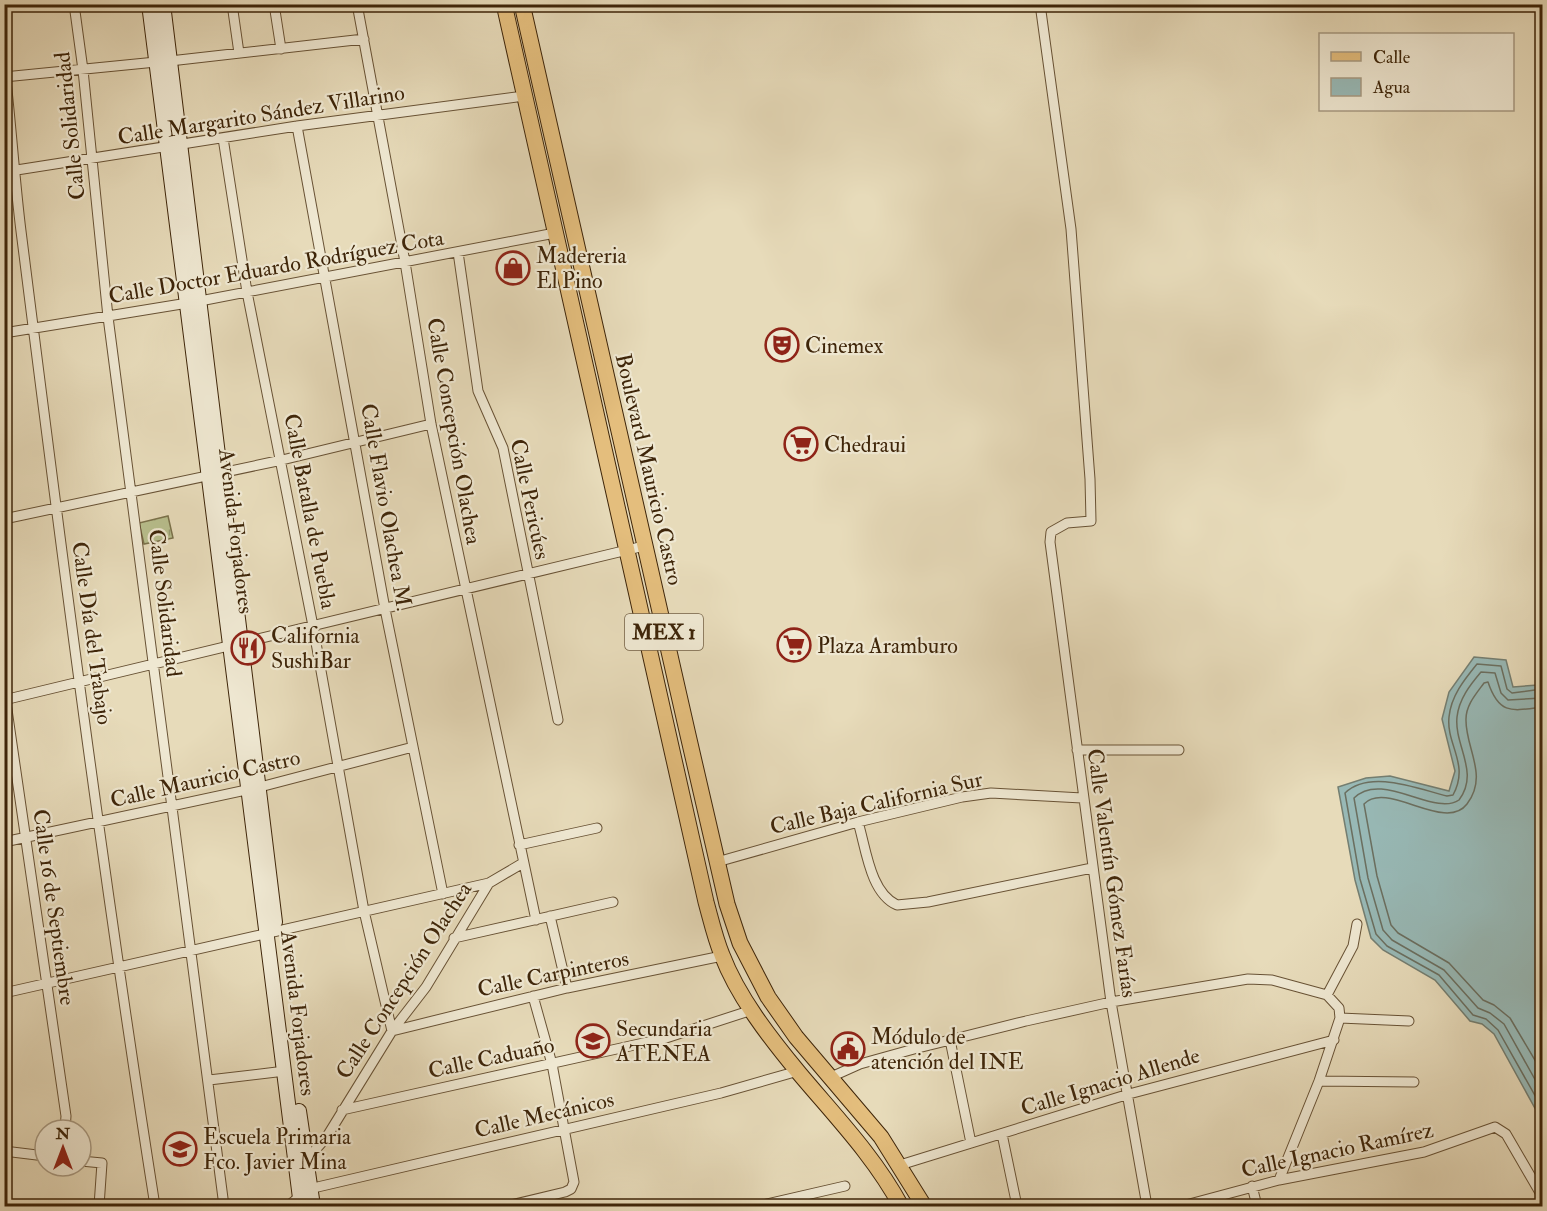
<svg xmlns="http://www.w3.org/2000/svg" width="1547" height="1211" font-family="'IM FELL Double Pica',serif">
	<defs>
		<pattern id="grass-tufts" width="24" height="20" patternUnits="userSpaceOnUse" patternTransform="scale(1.5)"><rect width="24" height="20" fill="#b8bf8d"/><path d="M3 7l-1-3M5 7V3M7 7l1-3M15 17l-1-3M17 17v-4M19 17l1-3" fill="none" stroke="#979b71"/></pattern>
	</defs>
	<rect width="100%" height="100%" fill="#e7dbba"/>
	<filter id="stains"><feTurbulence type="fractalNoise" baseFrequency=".00333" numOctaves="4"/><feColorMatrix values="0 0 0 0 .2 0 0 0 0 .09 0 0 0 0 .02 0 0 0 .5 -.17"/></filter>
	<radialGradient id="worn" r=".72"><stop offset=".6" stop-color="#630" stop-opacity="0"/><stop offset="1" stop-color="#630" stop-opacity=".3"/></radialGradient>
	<!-- grass -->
	<path fill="url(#grass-tufts)" stroke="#7b724b" stroke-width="1.5" d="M168,516l5,22 -29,6 -5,-21z"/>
	<!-- water -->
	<path fill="#98b9b6" stroke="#747e71" stroke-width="1.5" d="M1474,657l32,3 7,27 25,-2 4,-4v440l-48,-87 -12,-10 -12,-3 -35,-41 -52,-30 -12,-12 -16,-58 -17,-93 28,-9 24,-2 59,15 6,-20 -13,-52 7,-27z"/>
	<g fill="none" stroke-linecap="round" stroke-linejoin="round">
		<!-- shore -->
		<path stroke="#6b6f60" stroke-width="1.5" d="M1542,689l-30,4 -5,-4 -6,-23 -24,-2c-13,16 -26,32 -28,53 -3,28 21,47 4,78l-6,1c-29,-7 -77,-27 -102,-3l15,86 16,55 11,12 52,29 34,40 13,4 12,11 44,78
			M1542,698l-34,2 -7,-7 -6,-20 -14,-1c-11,13 -22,27 -24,45 -3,29 23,55 2,83 -25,17 -77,-30 -105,-2l14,80 15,52 9,10 52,30 34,38 12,5 14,11 38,68
			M1542,707c-30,4 -43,8 -54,-25l-4,1c-8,11 -18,22 -18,36 -1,29 23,56 1,85 -22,29 -80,-24 -103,0l13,72 14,49 7,8 51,30 34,37 11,5 16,13 32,54"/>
		<!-- minor casing -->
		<g stroke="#685235" stroke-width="11">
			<path id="minor" d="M74,4l9,66 25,247 116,889
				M232,4l7,49
				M274,4l7,45
				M357,4l48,258 26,162 105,496
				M1040,4l31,225 19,250 1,42 -24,2 -16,9 -1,10 61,460 36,204
				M170,61l194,-22
				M4,64c7,55 10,111 17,167 41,326 83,651 134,975
				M4,77l152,-15
				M297,126l88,483 58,285
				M223,138l24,154 66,334 51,285 28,120 175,-43 155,-32
				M4,172l293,-46 227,-30
				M458,252l20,139 25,57 55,272
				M4,333l196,-32 355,-68
				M4,519l278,-59 149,-36
				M4,689l62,427 -1,14
				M4,700l640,-154
				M1077,750h102
				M858,822c8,26 12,71 39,83l31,-3 164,-34
				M4,842l256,-55 153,-40
				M519,845l78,-17
				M717,862l141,-40 104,-25 29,-4 91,5
				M550,916l17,72
				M454,938l159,-36
				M4,993l485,-110
				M1327,995l26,-49 4,-22
				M1340,1018l69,3
				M950,1040l21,103
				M831,1077l29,-13 54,-15 112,-28 85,-19 137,-23 24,1 55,15 12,13 1,10 -21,63 -40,99
				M209,1080l76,-9
				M1319,1081l95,1
				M342,1110l324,-72 86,-28
				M1002,1134l15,72
				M4,1151l41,5
				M306,1160l20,-22 66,-107 34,-44 63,-104 34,-20
				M81,1161l21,2 -3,43
				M900,1165l229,-71 205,-54
				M1252,1186l5,20
				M288,1206l21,-17 412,-96 77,-22
				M507,1206l58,-14 6,-3 3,-7 -22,-118 -19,-68
				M758,1206l87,-20
				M1182,1206l97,-26 145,-28 71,-25 11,7 36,62"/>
		</g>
		<!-- secondary casing -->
		<g stroke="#3e2509" stroke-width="16">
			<path id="secondary" d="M149,4l152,1202
				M163,4l112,918
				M299,1111l14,95"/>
		</g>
		<!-- primary casing -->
		<g stroke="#3e2509" stroke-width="17">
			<path id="primary" d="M504,4l202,898c5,18 9,36 16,53 16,42 48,83 77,118 36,43 75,83 102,133
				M522,4l166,731 39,169 13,39 28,54 28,40 85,100 43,69"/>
		</g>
		<!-- minor -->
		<use href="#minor" stroke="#efe8d2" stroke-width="9"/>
		<!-- secondary -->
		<use href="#secondary" stroke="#efe8d2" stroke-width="14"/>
		<!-- primary -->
		<use href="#primary" stroke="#e4be7d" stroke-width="15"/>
	</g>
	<!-- icons -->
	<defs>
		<g id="shop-ring" transform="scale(1.725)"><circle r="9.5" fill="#efe8d2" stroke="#8f2418" stroke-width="1.5"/><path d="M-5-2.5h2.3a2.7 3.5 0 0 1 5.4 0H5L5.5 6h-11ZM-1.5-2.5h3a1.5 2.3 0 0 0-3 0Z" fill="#8f2418"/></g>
		<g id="theatre-ring" transform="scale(1.725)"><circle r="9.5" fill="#efe8d2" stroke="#8f2418" stroke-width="1.5"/><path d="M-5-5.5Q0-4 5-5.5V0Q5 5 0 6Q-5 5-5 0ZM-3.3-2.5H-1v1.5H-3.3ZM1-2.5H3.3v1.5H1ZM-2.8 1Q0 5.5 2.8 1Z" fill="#8f2418"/></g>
		<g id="supermarket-ring" transform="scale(1.725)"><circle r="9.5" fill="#efe8d2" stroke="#8f2418" stroke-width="1.5"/><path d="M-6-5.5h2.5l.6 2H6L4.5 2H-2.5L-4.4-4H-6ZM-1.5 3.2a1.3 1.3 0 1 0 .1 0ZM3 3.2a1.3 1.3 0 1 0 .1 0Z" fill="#8f2418"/></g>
		<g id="restaurant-ring" transform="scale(1.725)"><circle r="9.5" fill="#efe8d2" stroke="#8f2418" stroke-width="1.5"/><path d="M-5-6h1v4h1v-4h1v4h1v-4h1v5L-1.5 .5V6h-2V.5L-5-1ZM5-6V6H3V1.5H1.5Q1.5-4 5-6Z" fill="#8f2418"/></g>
		<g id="school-ring" transform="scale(1.725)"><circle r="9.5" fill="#efe8d2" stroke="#8f2418" stroke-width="1.5"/><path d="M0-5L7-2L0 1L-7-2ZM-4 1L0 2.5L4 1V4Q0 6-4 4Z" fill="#8f2418"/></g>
		<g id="civic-ring" transform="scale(1.725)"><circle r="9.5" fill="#efe8d2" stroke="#8f2418" stroke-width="1.5"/><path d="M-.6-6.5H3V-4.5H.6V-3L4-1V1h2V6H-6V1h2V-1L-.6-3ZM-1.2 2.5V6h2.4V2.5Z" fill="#8f2418"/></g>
	</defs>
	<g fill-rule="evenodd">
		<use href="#shop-ring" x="513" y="268"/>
		<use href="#theatre-ring" x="782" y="345"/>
		<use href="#supermarket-ring" x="801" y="444"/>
		<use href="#supermarket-ring" x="794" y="645"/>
		<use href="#restaurant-ring" x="248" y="648"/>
		<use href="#school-ring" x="593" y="1041"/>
		<use href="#civic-ring" x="848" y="1049"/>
		<use href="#school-ring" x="180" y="1149"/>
	</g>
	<g text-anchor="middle" stroke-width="4.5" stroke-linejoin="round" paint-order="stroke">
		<!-- shield labels -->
		<rect fill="#efe8d2" stroke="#736045" stroke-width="1.5" x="625" y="614" width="78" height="36" rx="4.5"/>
		<g font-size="21" font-weight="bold" fill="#3e2509">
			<text x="664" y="639">MEX 1</text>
		</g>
		<!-- street labels -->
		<g font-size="22" fill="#3e2509" stroke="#efe8d2">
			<text transform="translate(261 114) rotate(-9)" y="8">Calle Margarito Sández Villarino</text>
			<text transform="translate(69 126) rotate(-96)" y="8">Calle Solidaridad</text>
			<text transform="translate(276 266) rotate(-10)" y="8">Calle Doctor Eduardo Rodríguez Cota</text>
			<text transform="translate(455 431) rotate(80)" y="8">Calle Concepción Olachea</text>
			<text transform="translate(650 469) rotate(77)" y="8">Boulevard Mauricio Castro</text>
			<text transform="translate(531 499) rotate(78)" y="8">Calle Pericúes</text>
			<text transform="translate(387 507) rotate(80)" y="8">Calle Flavio Olachea M.</text>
			<text transform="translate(311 511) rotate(79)" y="8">Calle Batalla de Puebla</text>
			<text transform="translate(237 531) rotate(83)" y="8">Avenida Forjadores</text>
			<text transform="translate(166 603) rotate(83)" y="8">Calle Solidaridad</text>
			<text transform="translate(93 633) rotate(82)" y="8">Calle Día del Trabajo</text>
			<text transform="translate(205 778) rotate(-13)" y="8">Calle Mauricio Castro</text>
			<text transform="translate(876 802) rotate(-13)" y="8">Calle Baja California Sur</text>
			<text transform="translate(1113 873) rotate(82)" y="8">Calle Valentín Gómez Farías</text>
			<text transform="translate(55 907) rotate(82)" y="8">Calle 16 de Septiembre</text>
			<text transform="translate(553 973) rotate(-12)" y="8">Calle Carpinteros</text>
			<text transform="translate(403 980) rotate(-57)" y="8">Calle Concepción Olachea</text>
			<text transform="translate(299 1013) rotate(83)" y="8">Avenida Forjadores</text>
			<text transform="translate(491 1057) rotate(-12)" y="8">Calle Caduaño</text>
			<text transform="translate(1110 1081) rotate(-17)" y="8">Calle Ignacio Allende</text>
			<text transform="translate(544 1114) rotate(-13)" y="8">Calle Mecánicos</text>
			<text transform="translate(1337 1149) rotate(-12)" y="8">Calle Ignacio Ramírez</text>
		</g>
		<!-- poi labels -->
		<g font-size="22" fill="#3e2509" stroke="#efe8d2" text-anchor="start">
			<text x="536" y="263">Madereria<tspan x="536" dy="25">El Pino</tspan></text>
			<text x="805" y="353">Cinemex</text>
			<text x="824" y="452">Chedraui</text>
			<text x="271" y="643">California<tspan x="271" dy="25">SushiBar</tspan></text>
			<text x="817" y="653">Plaza Aramburo</text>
			<text x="616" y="1036">Secundaria<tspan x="616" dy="25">ATENEA</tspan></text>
			<text x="871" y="1044">Módulo de<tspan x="871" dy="25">atención del INE</tspan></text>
			<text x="203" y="1144">Escuela Primaria<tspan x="203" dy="25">Fco. Javier Mina</tspan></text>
		</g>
	</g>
	<!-- margin -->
	<rect width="1547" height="1211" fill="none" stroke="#e7dbba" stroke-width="24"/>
	<rect x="6" y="6" width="1535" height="1199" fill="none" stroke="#3e2509" stroke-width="3"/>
	<rect x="12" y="12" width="1523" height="1187" fill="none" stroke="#3e2509" stroke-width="1.5"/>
	<!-- legend -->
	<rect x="1319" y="33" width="195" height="78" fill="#efe8d2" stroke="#a89a82" stroke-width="1.5"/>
	<rect x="1331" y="52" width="30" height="9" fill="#e4be7d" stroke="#a89a82" stroke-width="1.5"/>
	<text x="1373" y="63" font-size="18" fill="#3e2509">Calle</text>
	<rect x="1331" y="78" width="30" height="18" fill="#98b9b6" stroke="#a89a82" stroke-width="1.5"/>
	<text x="1373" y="93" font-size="18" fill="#3e2509">Agua</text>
	<!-- north arrow -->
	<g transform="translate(63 1148)"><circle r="28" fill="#efe8d2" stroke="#a89a82" stroke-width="1.5"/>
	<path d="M0-4.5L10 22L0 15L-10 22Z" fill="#8f2418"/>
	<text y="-9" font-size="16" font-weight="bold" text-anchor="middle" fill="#3e2509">N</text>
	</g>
	<rect width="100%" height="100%" filter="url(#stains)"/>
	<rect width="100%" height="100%" fill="url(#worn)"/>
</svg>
